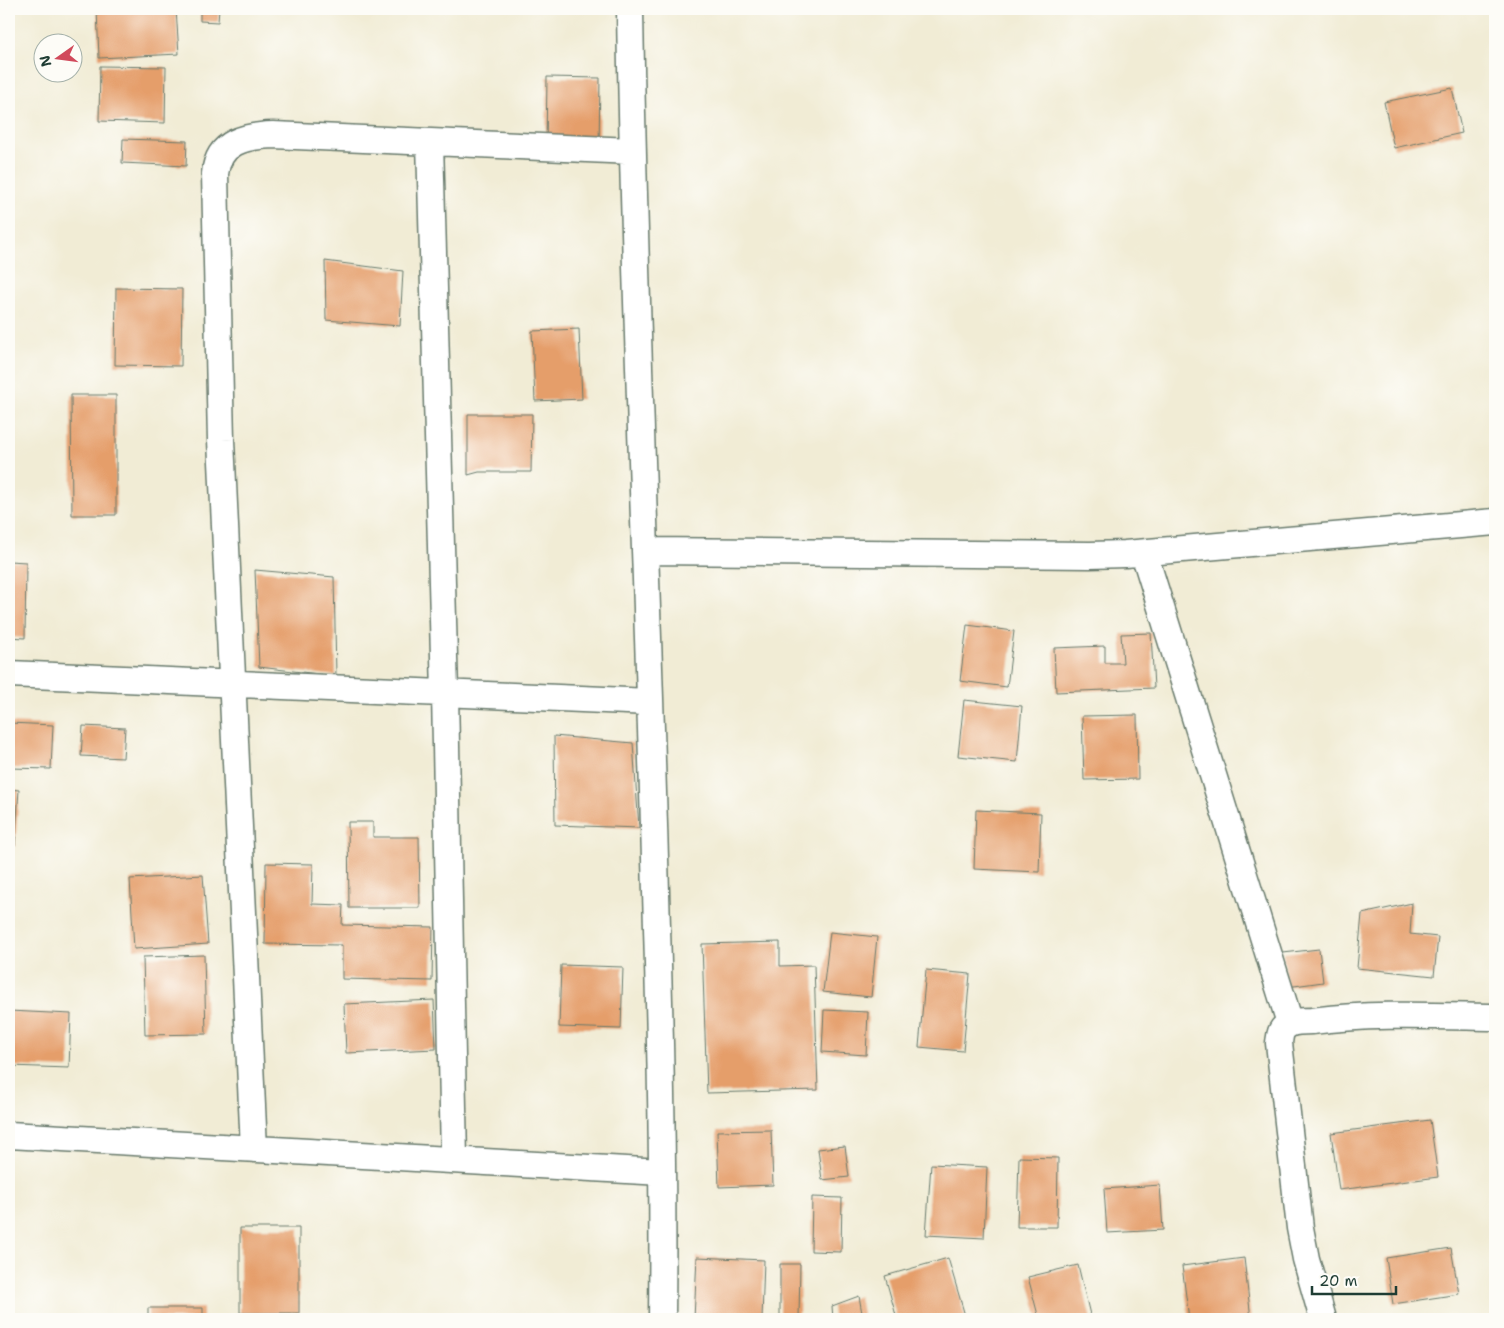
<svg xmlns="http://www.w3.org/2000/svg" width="1504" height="1328" font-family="'Shantell Sans',sans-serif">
	<rect width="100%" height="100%" fill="#fdfcf7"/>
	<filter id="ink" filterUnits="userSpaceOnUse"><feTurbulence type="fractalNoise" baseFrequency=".02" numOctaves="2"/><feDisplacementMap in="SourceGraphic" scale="10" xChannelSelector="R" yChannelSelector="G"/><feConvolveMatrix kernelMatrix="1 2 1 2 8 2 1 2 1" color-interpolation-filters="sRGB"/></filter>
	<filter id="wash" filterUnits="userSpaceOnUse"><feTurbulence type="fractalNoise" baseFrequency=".0096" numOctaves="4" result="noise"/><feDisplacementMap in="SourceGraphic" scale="20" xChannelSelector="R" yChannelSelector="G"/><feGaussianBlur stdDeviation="1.12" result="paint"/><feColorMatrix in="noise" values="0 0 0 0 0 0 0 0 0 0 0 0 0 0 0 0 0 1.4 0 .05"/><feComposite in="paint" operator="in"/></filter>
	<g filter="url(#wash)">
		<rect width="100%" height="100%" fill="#f1ecd5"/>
		<g id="blocks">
			<!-- building -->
			<path fill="#e59e6a" d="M97,9h79l3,45 -80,4z
				M200,9h19l-1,13 -18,-1z
				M100,66l66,1 -1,56 -66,-2z
				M547,77l53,1 -1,70 -53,-1z
				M1452,88l10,45 -68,15 -10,-46z
				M123,139l64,2 -1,25 -64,-3z
				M325,261l78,10 -3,55 -74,-6z
				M116,288l66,1 -1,77 -66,-1z
				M579,329l3,70 -47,2 -3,-70z
				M71,395h45v120h-44z
				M468,414h64l-1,58h-52l-11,3z
				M9,561l17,1 -1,76 -16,-1z
				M255,570l79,7 2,99 -77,-9z
				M967,625l47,6 -7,56 -47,-6z
				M1151,633l3,55 -98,4 -2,-44 51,-2v17h18l-2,-29z
				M964,700l58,6 -5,56 -59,-6z
				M1137,715l1,64 -54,1 -2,-64z
				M9,723l44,2 -2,44 -42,-1z
				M83,726l42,2 -2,30 -42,-2z
				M554,736l79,7 6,85 -84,-3z
				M9,789l10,1 -4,56 -6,-1z
				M976,810l65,3 -2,59 -65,-3z
				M348,822h25v15h46l1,71h-71z
				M266,863l47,1 -1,40 31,1 -1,20 91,2 -1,54 -90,-2v-34l-77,-1z
				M203,875l5,69 -74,5 -4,-70z
				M1412,903l-2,31 28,3 -4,39 -77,-8 5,-54z
				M830,932l47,5 -6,60 -48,-5z
				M780,942v24l34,-1 4,125 -111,3 -5,-149z
				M1319,949l4,33 -36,5 -4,-34z
				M204,955l2,79 -61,1 -2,-78z
				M561,965l62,2 -2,62 -62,-2z
				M926,970l44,4 -7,77 -44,-4z
				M434,1000l2,49 -90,4 -2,-49z
				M824,1010l44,2 -2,43 -44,-3z
				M9,1011l62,3 -2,54 -60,-2z
				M1430,1120l8,57 -99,13 -8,-57z
				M771,1130l2,55 -54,2 -2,-56z
				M845,1146l4,31 -27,3 -4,-31z
				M1019,1157l39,1 -1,69h-40z
				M931,1164l56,3 -3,71 -58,-3z
				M1160,1185l3,45 -56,3 -3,-44z
				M812,1197l30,1 -1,54 -30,-1z
				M240,1228h59v85h-59z
				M1451,1248l8,46 -66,10 -7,-46z
				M697,1257l67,3 -2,59h-68z
				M948,1258l18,61h-69l-12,-43z
				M1244,1258l7,61h-62l-7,-53z
				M780,1264h20l-1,55h-19z
				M1078,1265l13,54h-52l-11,-42z
				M859,1296l4,23h-30l-1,-13z
				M148,1308h55v11h-55z"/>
		</g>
	</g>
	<g filter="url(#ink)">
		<use href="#blocks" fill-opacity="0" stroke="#687a6c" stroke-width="1"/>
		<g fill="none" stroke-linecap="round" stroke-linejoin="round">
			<!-- minor casing -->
			<g stroke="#687a6c" stroke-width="29">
				<path id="minor" d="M630,9c4,272 16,544 24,816 5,165 10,330 8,494
					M430,142l15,551 9,467
					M645,551l445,4 35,-1 370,-32
					M1144,553l146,470
					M9,674l641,28
					M9,1135l653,37
					M254,1149l-33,-709 -6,-266c3,-33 31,-38 58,-39l359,16
					M1323,1319l-17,-60 -6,-31 -21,-185c1,-7 1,-13 7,-17 6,-5 17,-5 26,-5 60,-8 122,-5 183,-4"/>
			</g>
			<!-- minor -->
			<use href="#minor" stroke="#fff" stroke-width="26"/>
		</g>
	</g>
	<!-- margin -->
	<rect width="1504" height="1328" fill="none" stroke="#fdfcf7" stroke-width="30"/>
	<!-- north arrow -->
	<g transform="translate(58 58) rotate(256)"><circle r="24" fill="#fdfcf7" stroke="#a4b0a9"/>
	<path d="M0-4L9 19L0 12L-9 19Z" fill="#d1495b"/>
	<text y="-8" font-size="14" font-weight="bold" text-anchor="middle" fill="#1f3d34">N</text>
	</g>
	<!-- scale -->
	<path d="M1312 1286v8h84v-8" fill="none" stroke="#1f3d34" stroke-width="2.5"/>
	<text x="1319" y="1286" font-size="15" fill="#1f3d34" stroke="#fdfcf7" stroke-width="4" paint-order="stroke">20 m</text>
</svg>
